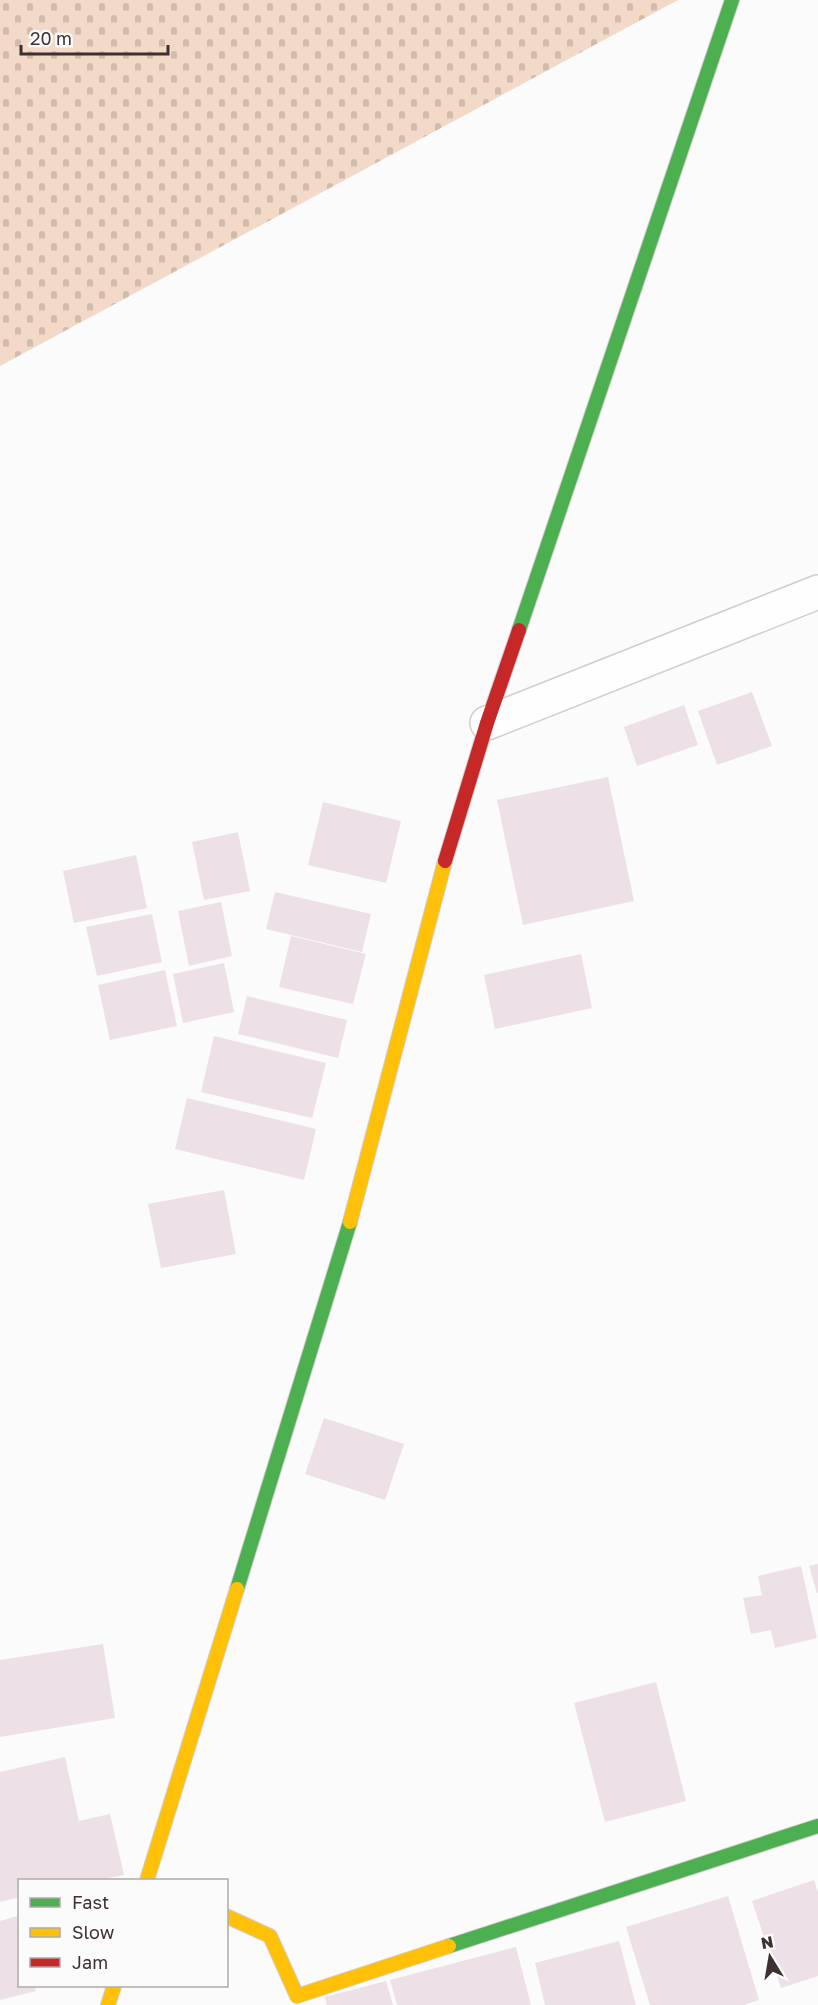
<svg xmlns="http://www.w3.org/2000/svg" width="818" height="2005" font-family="'Golos Text',sans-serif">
	<defs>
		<pattern id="cemetery-stones" width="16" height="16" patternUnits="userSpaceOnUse" patternTransform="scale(1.5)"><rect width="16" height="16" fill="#f3d9c8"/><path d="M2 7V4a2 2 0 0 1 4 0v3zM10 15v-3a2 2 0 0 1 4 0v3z" fill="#d1bbac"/></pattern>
	</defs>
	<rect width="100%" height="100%" fill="#fbfbfb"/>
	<!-- cemetery -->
	<path fill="url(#cemetery-stones)" d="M0,0h678l-678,366z"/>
	<!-- building -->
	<path fill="#ede0e6" d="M752,692l20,54 -55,19 -19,-54z
		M684,705l14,40 -61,21 -13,-39z
		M608,777l26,124 -111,24 -26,-125z
		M323,802l78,19 -15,62 -78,-18z
		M238,832l12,59 -46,9 -12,-58z
		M136,855l11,53 -73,15 -11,-52z
		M275,892l96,22 -9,38 -96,-23z
		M221,902l11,54 -43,10 -11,-55z
		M152,914l10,48 -65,14 -11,-49z
		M291,936l75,18 -13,50 -74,-17z
		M581,954l11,54 -97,21 -11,-54z
		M224,963l10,49 -51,11 -10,-49z
		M165,970l12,56 -67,14 -12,-55z
		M247,996l100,24 -9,38 -100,-24z
		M214,1036l112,27 -14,55 -111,-26z
		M187,1098l129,31 -12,51 -129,-31z
		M224,1190l12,64 -75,14 -13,-64z
		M324,1418l80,26 -19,56 -80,-26z
		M818,1564v29h-1l-8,-27z
		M801,1566l16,72 -42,10 -4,-18 -20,4 -8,-36 19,-3 -4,-19z
		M103,1644l12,74 -115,19v-77z
		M656,1682l30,119 -81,21 -31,-119z
		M65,1757l14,64 31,-7 14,61 -26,5h-78v17l-20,5v-130z
		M814,1880l4,12v84l-37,12 -29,-87z
		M728,1896l31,104 -15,5h-94l-24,-78z
		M17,1916l3,10v60h14l2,5 -36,9v-79z
		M619,1941l17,64h-91l-10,-42z
		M516,1947l15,58h-134l-7,-25z
		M386,1981l7,24h-66l-2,-8z"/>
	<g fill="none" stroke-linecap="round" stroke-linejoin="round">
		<!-- street casing -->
		<g stroke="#d4cdce" stroke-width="36">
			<path id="street" d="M487,723l331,-131"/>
		</g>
		<!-- fast casing -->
		<g stroke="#d4cdce" stroke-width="16">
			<path id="fast" d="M519,630l213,-630
				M237,1589l113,-367
				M449,1946l369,-120"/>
		</g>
		<!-- slow casing -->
		<g stroke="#d4cdce" stroke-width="16">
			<path id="slow" d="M350,1222l95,-361
				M147,1880l90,-291
				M226,1916l44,20 27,60 152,-50
				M108,2005l6,-19"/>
		</g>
		<!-- jam casing -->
		<g stroke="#d4cdce" stroke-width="16">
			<path id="jam" d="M445,861l42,-138 32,-93"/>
		</g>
		<!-- street -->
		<use href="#street" stroke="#fefefe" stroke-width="33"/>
		<!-- fast -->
		<use href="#fast" stroke="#4caf50" stroke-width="14"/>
		<!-- slow -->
		<use href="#slow" stroke="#ffc107" stroke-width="14"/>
		<!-- jam -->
		<use href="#jam" stroke="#c62828" stroke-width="14"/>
	</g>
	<!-- legend -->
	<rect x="18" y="1879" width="210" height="108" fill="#fbfbfb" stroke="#afaaaa" stroke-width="1.5"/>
	<rect x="30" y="1898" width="30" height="9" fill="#4caf50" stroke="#afaaaa" stroke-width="1.5"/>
	<text x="72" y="1909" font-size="18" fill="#3e3031">Fast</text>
	<rect x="30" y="1928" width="30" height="9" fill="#ffc107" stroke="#afaaaa" stroke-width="1.5"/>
	<text x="72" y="1939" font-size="18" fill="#3e3031">Slow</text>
	<rect x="30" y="1958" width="30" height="9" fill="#c62828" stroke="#afaaaa" stroke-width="1.5"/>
	<text x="72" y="1969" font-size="18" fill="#3e3031">Jam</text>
	<!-- north arrow -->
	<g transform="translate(770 1957) rotate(349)" stroke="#fbfbfb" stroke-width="4.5" paint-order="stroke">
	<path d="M0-4.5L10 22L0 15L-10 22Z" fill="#3e3031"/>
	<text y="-9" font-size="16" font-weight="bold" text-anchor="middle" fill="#3e3031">N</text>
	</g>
	<!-- scale -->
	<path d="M21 45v9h147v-9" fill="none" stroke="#3e3031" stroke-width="3"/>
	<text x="30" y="45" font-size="18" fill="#3e3031" stroke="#fbfbfb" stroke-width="4.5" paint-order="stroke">20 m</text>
</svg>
